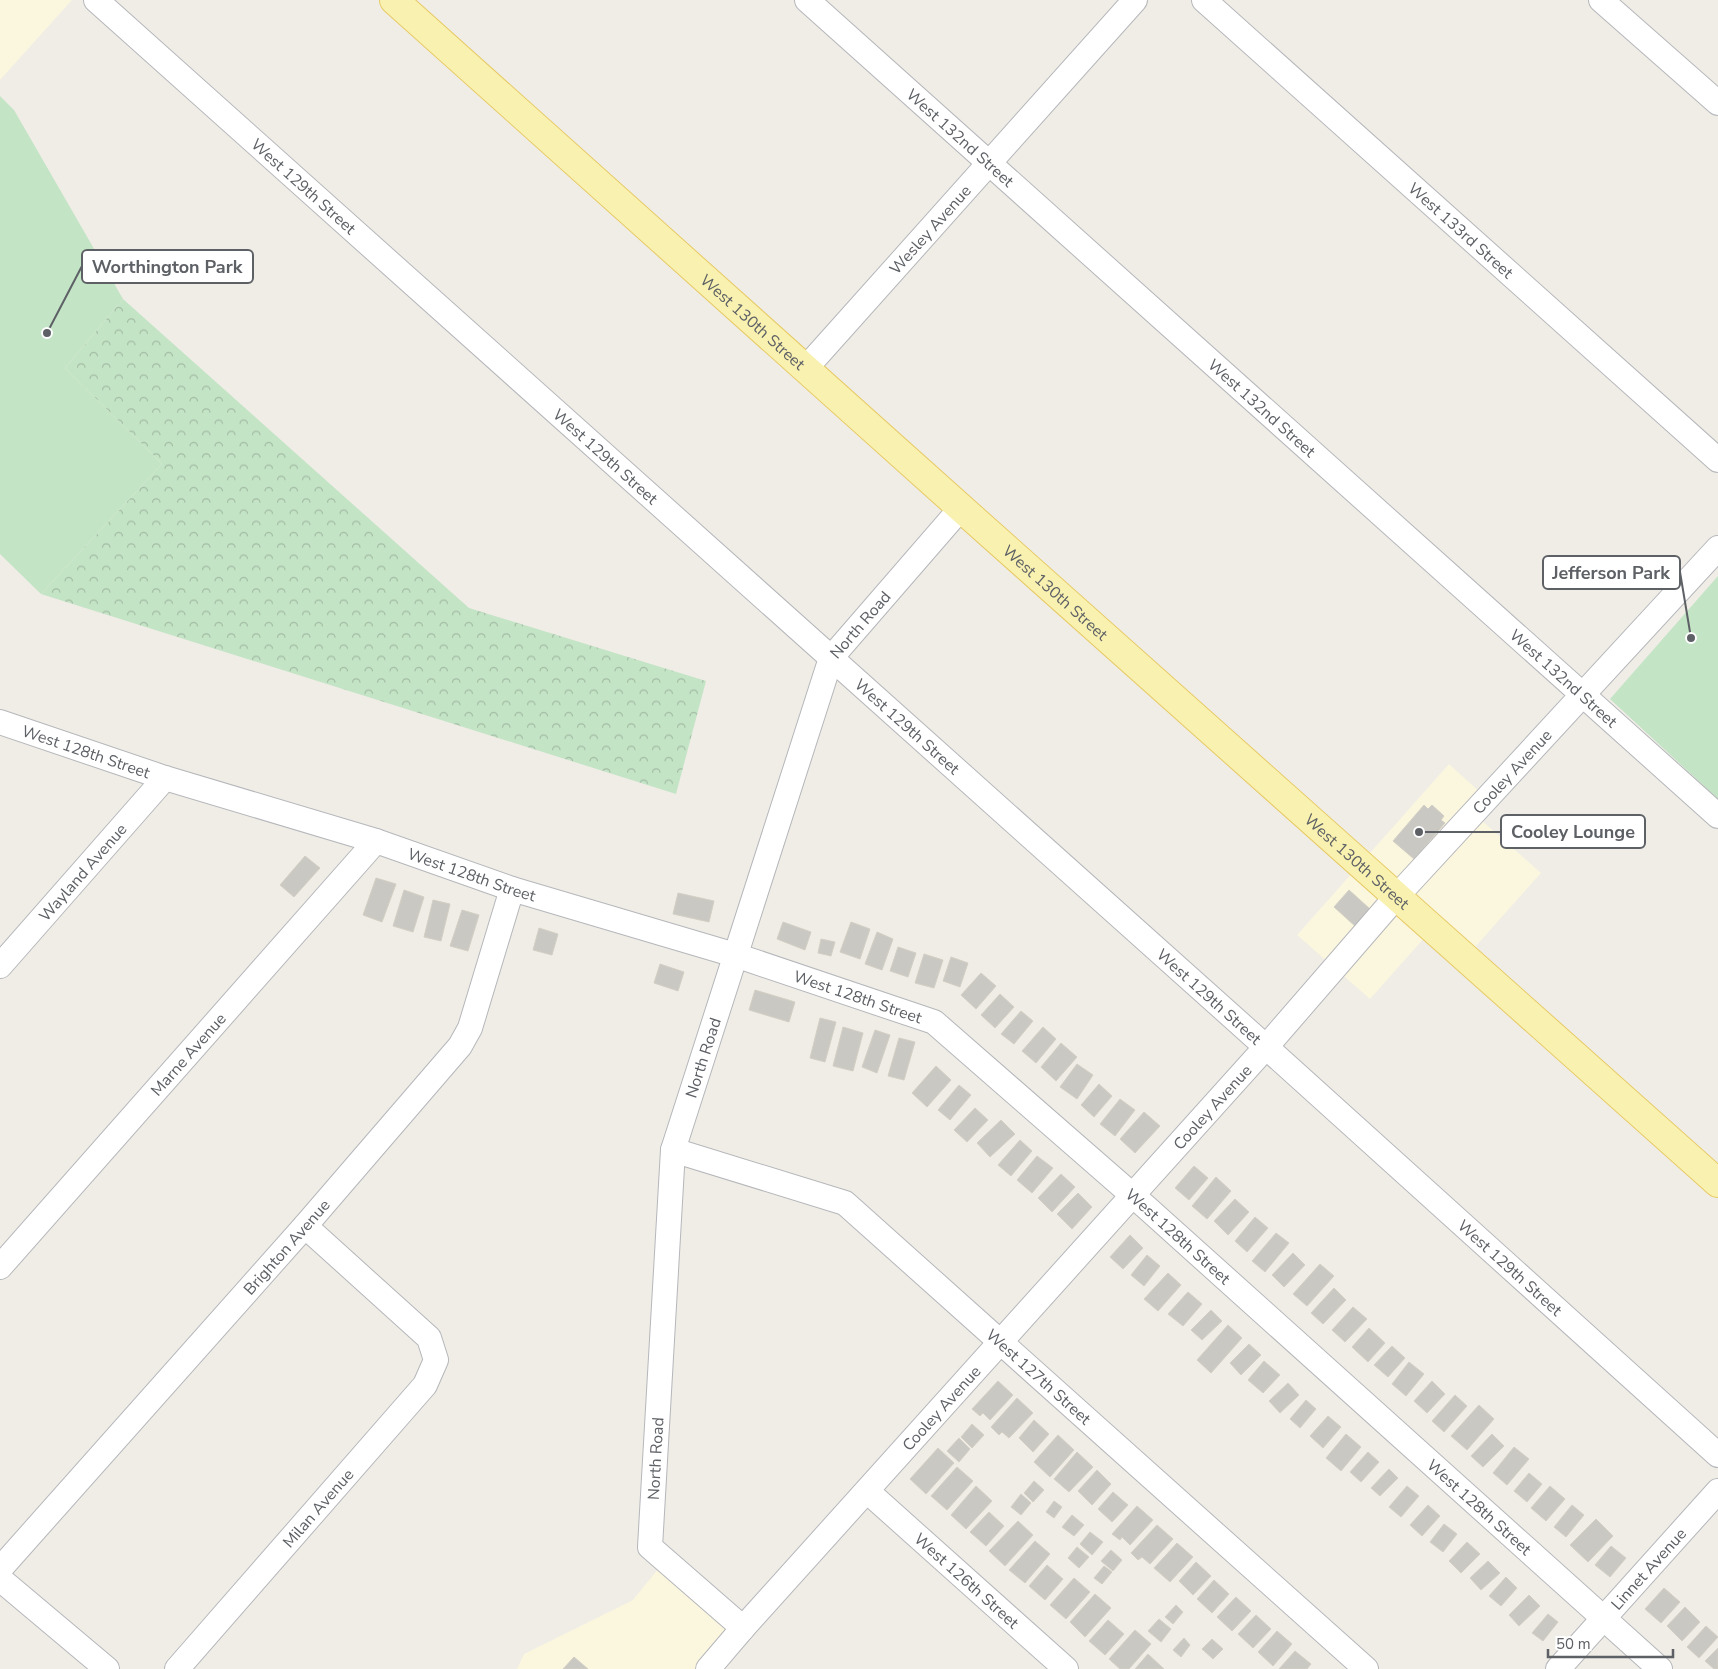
<svg xmlns="http://www.w3.org/2000/svg" width="1718" height="1669" font-family="'Nunito Sans',sans-serif">
	<defs>
		<pattern id="forest-crowns" width="20" height="18" patternUnits="userSpaceOnUse" patternTransform="scale(1.25)"><rect width="20" height="18" fill="#c4e4c6"/><path d="M2 6a3 3 0 1 1 6 0M12 15a3 3 0 1 1 6 0" fill="none" stroke="#a2bca4"/></pattern>
	</defs>
	<rect width="100%" height="100%" fill="#efede6"/>
	<!-- commercial -->
	<path fill="#fbf6de" d="M0,0h72l-72,80z
		M1449,764l43,39 -12,16 61,54 -81,91 -33,-29 -57,64 -73,-64z
		M658,1569l86,73 -24,27h-203l7,-15 109,-54z"/>
	<!-- forest -->
	<path fill="url(#forest-crowns)" d="M123,299l346,309 237,73 -30,113 -635,-200 121,-130 -97,-96z"/>
	<!-- green -->
	<path fill="#c4e4c6" d="M0,96l14,14 109,189 -58,69 97,96 -121,130 -41,-40z
		M1718,576v223l-108,-100z"/>
	<!-- building -->
	<path fill="#cac8c2" stroke="#d3cfc4" d="M1424,805l4,4 4,-4 12,11 -3,4 4,3 -31,36 -21,-18z
		M305,856l15,12 -26,29 -14,-12z
		M376,878l20,6 -14,38 -19,-7z
		M404,890l20,7 -11,35 -20,-6z
		M1349,890l21,19 -15,17 -21,-19z
		M678,893l36,8 -5,21 -36,-8z
		M433,900l17,4 -9,37 -17,-4z
		M462,910l17,5 -11,36 -18,-5z
		M783,922l28,10 -6,18 -28,-11z
		M851,922l19,7 -10,30 -20,-7z
		M539,928l19,6 -6,21 -19,-5z
		M877,932l16,7 -11,31 -17,-6z
		M821,939l14,3 -4,14 -13,-3z
		M898,947l18,6 -8,24 -18,-6z
		M924,954l19,6 -9,28 -19,-5z
		M951,957l17,6 -8,24 -17,-6z
		M660,964l24,8 -6,19 -24,-8z
		M981,973l15,13 -20,23 -15,-14z
		M755,990l40,12 -6,20 -40,-12z
		M1000,994l14,13 -19,21 -14,-13z
		M1021,1011l12,10 -19,23 -13,-10z
		M820,1018l16,4 -11,40 -15,-4z
		M843,1027l20,6 -10,38 -20,-5z
		M1043,1027l13,12 -20,24 -14,-12z
		M875,1030l15,5 -13,38 -15,-6z
		M899,1038l16,4 -11,38 -16,-4z
		M1061,1043l16,14 -21,24 -15,-14z
		M1077,1064l16,11 -16,24 -17,-12z
		M936,1066l15,14 -24,27 -15,-14z
		M1099,1084l13,12 -18,21 -13,-12z
		M959,1085l12,10 -21,25 -12,-10z
		M1120,1099l15,11 -20,26 -15,-12z
		M975,1108l13,12 -21,22 -13,-12z
		M1144,1112l16,14 -25,27 -15,-14z
		M1001,1120l14,14 -25,23 -13,-14z
		M1020,1140l12,11 -21,25 -13,-11z
		M1037,1156l16,12 -21,25 -15,-13z
		M1194,1166l14,12 -19,22 -14,-12z
		M1061,1174l14,13 -23,25 -14,-14z
		M1216,1177l15,14 -24,28 -15,-13z
		M1078,1193l14,14 -20,22 -15,-15z
		M1235,1199l14,13 -21,23 -14,-14z
		M1255,1217l13,11 -21,24 -12,-11z
		M1276,1233l13,10 -24,29 -13,-11z
		M1130,1235l13,13 -20,21 -13,-12z
		M1293,1253l12,12 -21,22 -12,-12z
		M1147,1255l13,11 -16,20 -13,-11z
		M1320,1264l14,12 -27,30 -14,-12z
		M1168,1273l13,12 -23,26 -14,-12z
		M1334,1288l12,12 -23,24 -12,-11z
		M1188,1292l14,12 -19,22 -15,-12z
		M1353,1307l14,12 -22,23 -13,-12z
		M1211,1310l11,11 -20,19 -11,-10z
		M1228,1325l14,13 -31,35 -14,-13z
		M1369,1328l16,15 -17,19 -16,-15z
		M1249,1344l12,11 -20,20 -11,-12z
		M1392,1346l13,12 -17,19 -14,-12z
		M1264,1361l16,14 -17,18 -15,-13z
		M1409,1362l15,12 -18,22 -14,-12z
		M998,1381l15,14 -23,25 -7,-7 -3,3 -8,-7z
		M1432,1381l13,13 -18,19 -13,-12z
		M1288,1383l11,12 -19,18 -11,-12z
		M1455,1395l12,11 -23,26 -12,-11z
		M1017,1398l16,15 -24,25 -7,-6 -3,3 -8,-8z
		M1306,1400l10,9 -16,19 -10,-9z
		M1479,1405l15,14 -27,31 -16,-14z
		M1328,1416l13,11 -18,21 -13,-12z
		M1034,1420l15,14 -16,18 -14,-14z
		M972,1424l12,11 -12,13 -11,-11z
		M1346,1434l15,13 -20,24 -15,-13z
		M1492,1434l12,12 -21,21 -12,-11z
		M1058,1435l16,15 -24,27 -16,-15z
		M959,1438l11,11 -11,13 -12,-11z
		M1514,1447l15,12 -22,26 -14,-12z
		M938,1448l16,15 -28,31 -16,-15z
		M1077,1452l16,15 -24,25 -15,-13z
		M1368,1452l11,10 -18,20 -11,-10z
		M957,1467l16,14 -26,29 -16,-14z
		M1389,1469l9,9 -18,18 -9,-8z
		M1097,1470l14,14 -19,21 -14,-14z
		M1529,1473l13,11 -15,18 -13,-11z
		M1034,1481l10,9 -11,12 -9,-9z
		M976,1486l16,15 -26,28 -15,-14z
		M1407,1486l12,10 -18,21 -12,-10z
		M1550,1486l15,13 -19,22 -15,-13z
		M1113,1492l15,13 -16,17 -14,-13z
		M1021,1494l10,9 -10,12 -10,-8z
		M1054,1501l8,6 -8,11 -8,-6z
		M1428,1505l12,11 -18,20 -12,-11z
		M1572,1505l12,10 -18,22 -12,-10z
		M1137,1506l16,14 -23,25 -8,-8 -2,3 -8,-6z
		M989,1512l15,14 -18,20 -16,-14z
		M1072,1515l12,10 -10,11 -12,-9z
		M1596,1519l17,17 -25,26 -18,-17z
		M1018,1521l15,14 -28,31 -16,-15z
		M1444,1524l13,10 -14,18 -13,-10z
		M1157,1525l16,14 -23,25 -8,-7 -4,3 -7,-7z
		M1090,1532l13,10 -11,13 -12,-11z
		M1035,1541l15,13 -25,29 -16,-13z
		M1467,1542l13,12 -19,19 -12,-12z
		M1177,1543l16,14 -23,25 -16,-14z
		M1611,1546l15,12 -16,19 -15,-12z
		M1077,1547l12,10 -10,11 -11,-10z
		M1111,1550l11,10 -9,11 -12,-10z
		M1488,1561l12,12 -19,17 -11,-12z
		M1196,1562l15,14 -18,19 -14,-14z
		M1047,1565l16,14 -18,21 -16,-14z
		M1104,1566l8,6 -10,12 -8,-6z
		M1506,1577l11,11 -16,18 -12,-10z
		M1074,1578l16,14 -24,27 -16,-14z
		M1214,1580l15,14 -17,19 -15,-14z
		M1664,1588l16,14 -19,21 -16,-14z
		M1095,1594l16,14 -26,29 -15,-15z
		M1529,1595l11,11 -21,20 -10,-11z
		M1236,1597l15,14 -19,20 -15,-14z
		M1176,1605l7,7 -10,12 -8,-7z
		M1685,1607l15,15 -18,19 -15,-15z
		M1548,1614l10,8 -15,19 -11,-8z
		M1256,1615l15,14 -18,19 -15,-14z
		M1159,1619l12,10 -10,13 -13,-11z
		M1108,1620l16,14 -19,21 -16,-14z
		M1706,1626l12,11 -19,21 -12,-11z
		M1135,1630l16,14 -22,25h-9l-11,-10z
		M1277,1631l15,13 -19,22 -15,-14z
		M1184,1638l6,7 -9,12 -8,-7z
		M1212,1639l11,10 -10,10 -11,-10z
		M1718,1648v21h-4l-9,-8z
		M1295,1651l16,13 -4,5h-28z
		M1148,1654l16,15h-29z
		M574,1657l14,12h-25z"/>
	<g fill="none" stroke-linecap="round" stroke-linejoin="round">
		<!-- minor casing -->
		<g stroke="#b6b7bb" stroke-width="26">
			<g id="minor">
				<path id="s1" d="M96,0l1170,1047 452,408"/>
				<path id="s2" d="M807,0l911,816"/>
				<path id="s3" d="M1204,0l514,460"/>
				<path d="M1601,0l117,103"/>
				<path id="s4" d="M806,368l329,-368"/>
				<path id="s5" d="M0,722l165,56 211,63 136,48 223,66 199,67 212,185 514,462"/>
				<path id="s6" d="M0,966l165,-188"/>
				<path id="s7" d="M673,1150l172,53 521,466"/>
				<path id="s8" d="M0,1267l376,-426"/>
				<path id="s9" d="M867,1491l199,178"/>
				<path id="s10" d="M0,1569l305,-343 155,-180 10,-18 42,-139"/>
				<path d="M0,1579l107,90"/>
				<path id="s11" d="M743,1628l-93,-81 23,-397 158,-492 130,-150"/>
				<path id="s12" d="M177,1669l248,-284 11,-25 -7,-22 -124,-112"/>
				<path id="s13" d="M708,1669l35,-41 523,-581 130,-150 322,-349"/>
				<path id="s14" d="M1558,1669l160,-178"/>
			</g>
		</g>
		<!-- major casing -->
		<g stroke="#e7ca66" stroke-width="30">
			<g id="major">
				<path id="s15" d="M394,0l567,508 757,675"/>
			</g>
		</g>
		<!-- minor -->
		<use href="#minor" stroke="#fff" stroke-width="24"/>
		<!-- major -->
		<use href="#major" stroke="#f9f1b0" stroke-width="28"/>
	</g>
	<g text-anchor="middle" stroke-width="5" stroke-linejoin="round" paint-order="stroke">
		<!-- street labels -->
		<g font-size="16" fill="#5d6065" stroke="#fff">
			<text dy="6" stroke="none"><textPath href="#s2" startOffset="206">West 132nd Street</textPath></text>
			<text dy="6" stroke="none"><textPath href="#s1" startOffset="279">West 129th Street</textPath></text>
			<text dy="6" stroke="none"><textPath href="#s4" startOffset="186">Wesley Avenue</textPath></text>
			<text dy="6" stroke="none"><textPath href="#s3" startOffset="345">West 133rd Street</textPath></text>
			<text dy="6" stroke="none"><textPath href="#s15" startOffset="482">West 130th Street</textPath></text>
			<text dy="6" stroke="none"><textPath href="#s2" startOffset="611">West 132nd Street</textPath></text>
			<text dy="6" stroke="none"><textPath href="#s1" startOffset="684">West 129th Street</textPath></text>
			<text dy="6" stroke="none"><textPath href="#s15" startOffset="888">West 130th Street</textPath></text>
			<text dy="6" stroke="none"><textPath href="#s11" startOffset="1082">North Road</textPath></text>
			<text dy="6" stroke="none"><textPath href="#s2" startOffset="1016">West 132nd Street</textPath></text>
			<text dy="6" stroke="none"><textPath href="#s1" startOffset="1089">West 129th Street</textPath></text>
			<text dy="6" stroke="none"><textPath href="#s5" startOffset="91">West 128th Street</textPath></text>
			<text dy="6" stroke="none"><textPath href="#s13" startOffset="1205">Cooley Avenue</textPath></text>
			<text dy="6" stroke="none"><textPath href="#s15" startOffset="1292">West 130th Street</textPath></text>
			<text dy="6" stroke="none"><textPath href="#s6" startOffset="125">Wayland Avenue</textPath></text>
			<text dy="6" stroke="none"><textPath href="#s5" startOffset="496">West 128th Street</textPath></text>
			<text dy="6" stroke="none"><textPath href="#s5" startOffset="901">West 128th Street</textPath></text>
			<text dy="6" stroke="none"><textPath href="#s1" startOffset="1494">West 129th Street</textPath></text>
			<text dy="6" stroke="none"><textPath href="#s8" startOffset="284">Marne Avenue</textPath></text>
			<text dy="6" stroke="none"><textPath href="#s11" startOffset="618">North Road</textPath></text>
			<text dy="6" stroke="none"><textPath href="#s13" startOffset="755">Cooley Avenue</textPath></text>
			<text dy="6" stroke="none"><textPath href="#s5" startOffset="1306">West 128th Street</textPath></text>
			<text dy="6" stroke="none"><textPath href="#s10" startOffset="431">Brighton Avenue</textPath></text>
			<text dy="6" stroke="none"><textPath href="#s1" startOffset="1899">West 129th Street</textPath></text>
			<text dy="6" stroke="none"><textPath href="#s7" startOffset="440">West 127th Street</textPath></text>
			<text dy="6" stroke="none"><textPath href="#s13" startOffset="350">Cooley Avenue</textPath></text>
			<text dy="6" stroke="none"><textPath href="#s11" startOffset="212">North Road</textPath></text>
			<text dy="6" stroke="none"><textPath href="#s12" startOffset="214">Milan Avenue</textPath></text>
			<text dy="6" stroke="none"><textPath href="#s5" startOffset="1711">West 128th Street</textPath></text>
			<text dy="6" stroke="none"><textPath href="#s14" startOffset="135">Linnet Avenue</textPath></text>
			<text dy="6" stroke="none"><textPath href="#s9" startOffset="134">West 126th Street</textPath></text>
		</g>
	</g>
	<!-- callouts -->
	<path fill="none" stroke="#5d6065" stroke-width="2" d="M47 333L82 266M1691 638L1680 572M1419 832L1501 832"/>
	<g fill="#5d6065" stroke="#fff" stroke-width="2">
		<circle cx="47" cy="333" r="5"/>
		<circle cx="1691" cy="638" r="5"/>
		<circle cx="1419" cy="832" r="5"/>
	</g>
	<g fill="#fff" stroke="#5d6065" stroke-width="2">
		<rect x="82" y="250" width="171" height="33" rx="5"/>
		<rect x="1543" y="556" width="137" height="33" rx="5"/>
		<rect x="1501" y="815" width="144" height="33" rx="5"/>
	</g>
	<g font-size="18" text-anchor="middle" font-weight="bold" fill="#5d6065">
		<text x="167" y="273">Worthington Park</text>
		<text x="1611" y="579">Jefferson Park</text>
		<text x="1573" y="838">Cooley Lounge</text>
	</g>
	<!-- scale -->
	<path d="M1548 1649v8h125v-8" fill="none" stroke="#5d6065" stroke-width="2.5"/>
	<text x="1556" y="1649" font-size="15" fill="#5d6065" stroke="#ffffff" stroke-width="4" paint-order="stroke">50 m</text>
</svg>
